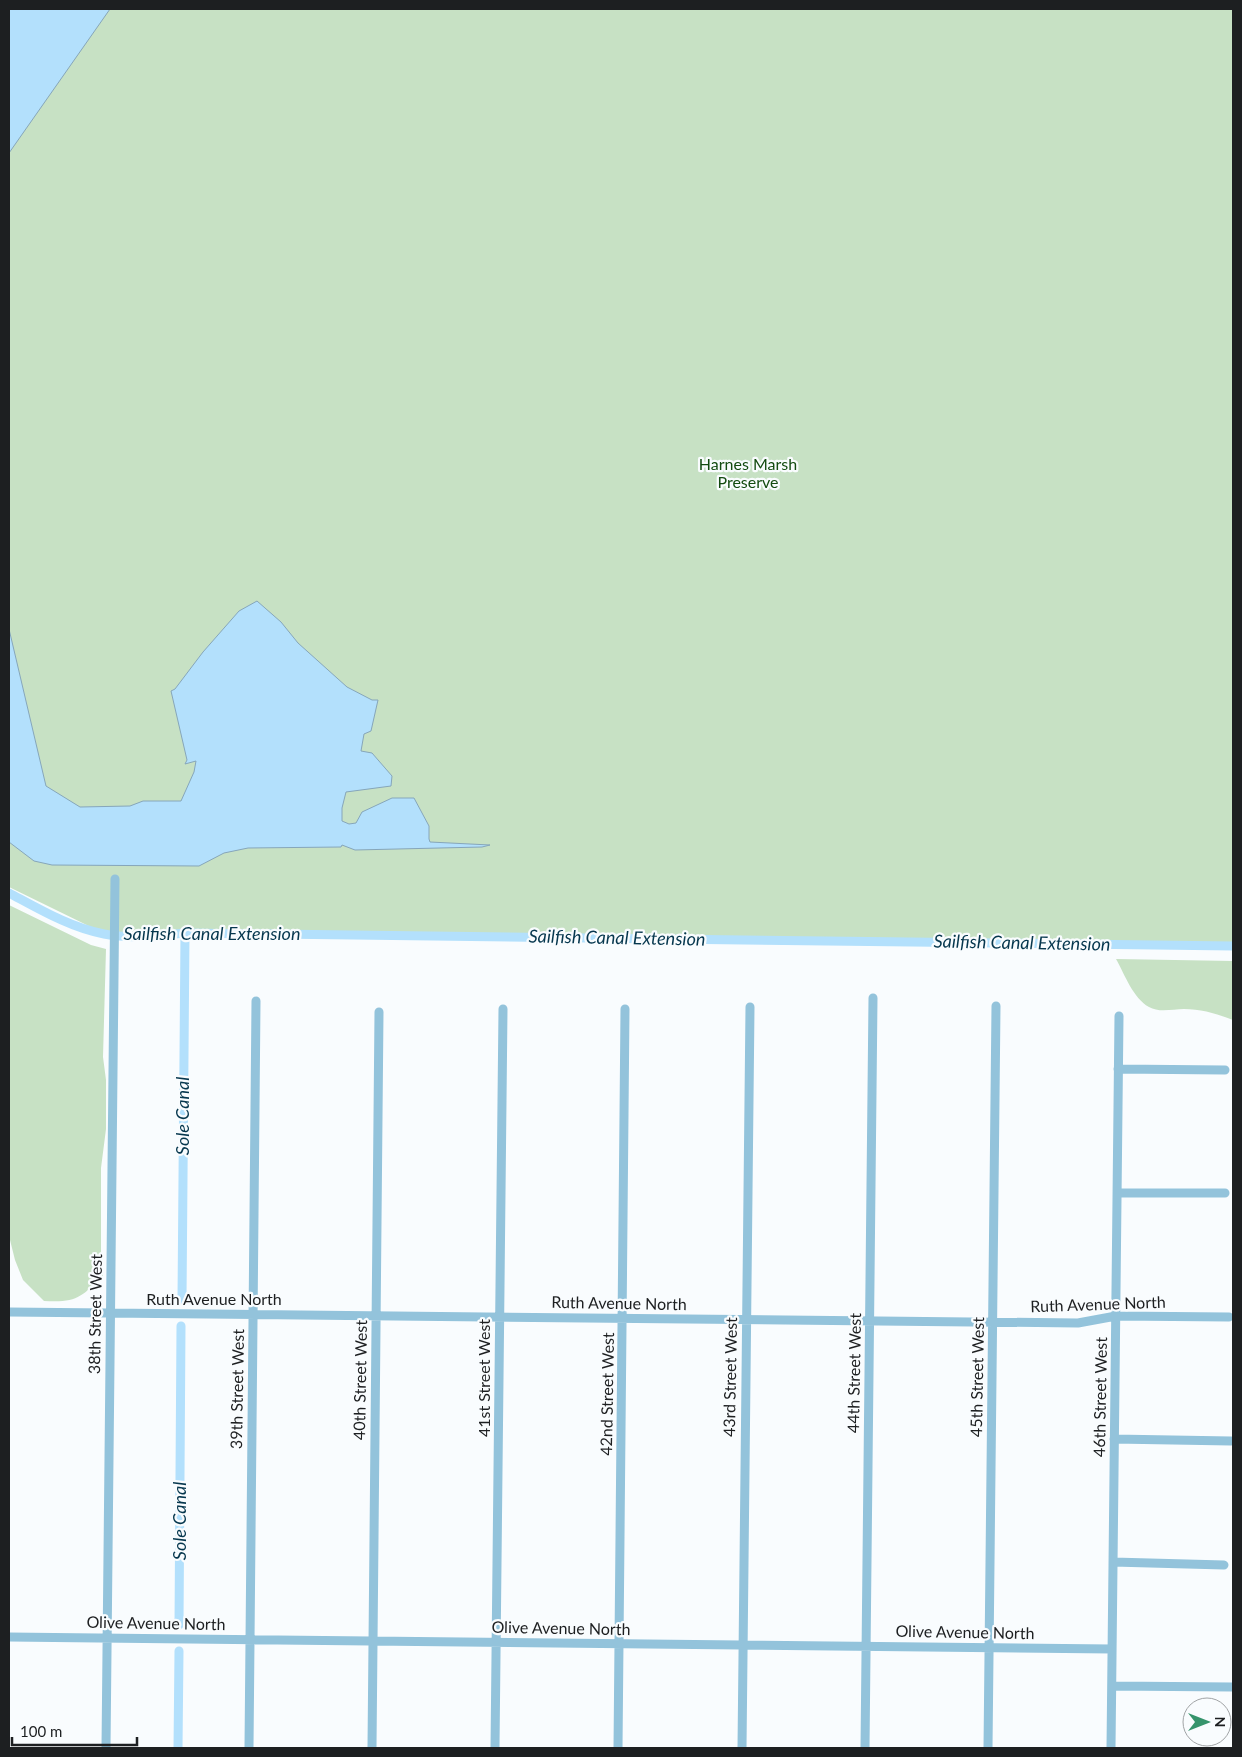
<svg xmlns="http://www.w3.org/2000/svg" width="1242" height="1757" font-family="Lato,sans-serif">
	<rect width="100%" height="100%" fill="#f9fcfe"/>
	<!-- green -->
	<path fill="#c7e1c4" d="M9,9h1224v934l-1132,-11 -92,-45z
		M9,905l82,40 15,4 -3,108 3,23v49l-5,39v83l2,25c-22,21 -26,27 -59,25l-21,-21 -8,-20 -6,-24z
		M1116,959l117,2v59c-15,-6 -32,-11 -49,-11 -11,0 -25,4 -35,-2 -16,-9 -24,-32 -33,-48z"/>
	<!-- water -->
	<path fill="#b3e0fc" stroke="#86a6ba" d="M9,9h101l-101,144z
		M257,601l24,21 17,21 49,44 25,13h6l-7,31 -7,3 -3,17 11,2 20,23 -1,10 -45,6 -4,16v13l7,3 7,-1 6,-11 30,-14h22l15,28v13l1,3 60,3 -8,2 -127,3 -13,-5 -1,2 -93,1 -24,5 -25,13 -147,-1 -18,-4 -25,-19v-213l37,157 34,21 50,-1 13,-5h38l13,-29 2,-11 -11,3 2,-4 -16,-69 4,-2 28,-37 36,-41z"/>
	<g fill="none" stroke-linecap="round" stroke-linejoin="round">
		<!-- canal -->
		<path stroke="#b3e0fc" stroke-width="9" d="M9,893c30,16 62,35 95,41 27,5 54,2 81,-1l1048,13
			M182,1300l3,-367
			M179,1625l2,-299
			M178,1748l1,-97"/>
		<!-- street -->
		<path stroke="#93c3db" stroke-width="9" d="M1118,1069l107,1
			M1117,1193h108
			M9,1312l1069,11 38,-7 113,1
			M1114,1439l117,2
			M1113,1562l111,3
			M9,1637l1103,12
			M1112,1686l120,1
			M106,1748l9,-869
			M249,1748l7,-747
			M372,1748l7,-736
			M495,1748l8,-739
			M618,1748l7,-739
			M742,1748l8,-741
			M865,1748l8,-750
			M988,1748l8,-742
			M1111,1748l8,-732"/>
	</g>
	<g text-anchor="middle" stroke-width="4.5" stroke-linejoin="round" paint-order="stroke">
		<!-- park labels -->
		<g font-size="16" fill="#134b10" stroke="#f9fcfe">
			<text x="748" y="470">Harnes Marsh<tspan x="748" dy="18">Preserve</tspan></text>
		</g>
		<!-- street labels -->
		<g font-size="16" fill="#1d1f21" stroke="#f9fcfe">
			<text x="214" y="1305">Ruth Avenue North</text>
			<text transform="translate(619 1303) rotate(1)" y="6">Ruth Avenue North</text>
			<text transform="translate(1098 1304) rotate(-2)" y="6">Ruth Avenue North</text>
			<text transform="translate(95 1314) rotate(-89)" y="6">38th Street West</text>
			<text transform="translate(854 1373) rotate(-89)" y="6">44th Street West</text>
			<text transform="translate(730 1377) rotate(-89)" y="6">43rd Street West</text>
			<text transform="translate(977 1377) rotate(-89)" y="6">45th Street West</text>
			<text transform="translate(484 1378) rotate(-90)" y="6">41st Street West</text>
			<text transform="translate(360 1380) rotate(-89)" y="6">40th Street West</text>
			<text transform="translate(237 1389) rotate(-89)" y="6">39th Street West</text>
			<text transform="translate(607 1394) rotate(-89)" y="6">42nd Street West</text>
			<text transform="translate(1100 1397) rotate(-89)" y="6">46th Street West</text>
			<text transform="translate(156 1623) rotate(1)" y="6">Olive Avenue North</text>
			<text transform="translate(561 1628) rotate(1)" y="6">Olive Avenue North</text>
			<text transform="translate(965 1632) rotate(1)" y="6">Olive Avenue North</text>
		</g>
		<!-- water labels -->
		<g font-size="18" font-style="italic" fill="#06374e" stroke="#f9fcfe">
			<text x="212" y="940">Sailfish Canal Extension</text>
			<text transform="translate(617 938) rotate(1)" y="6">Sailfish Canal Extension</text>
			<text transform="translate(1022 943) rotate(1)" y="6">Sailfish Canal Extension</text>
			<text transform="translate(183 1116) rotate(-90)" y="6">Sole Canal</text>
			<text transform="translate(180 1521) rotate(-90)" y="6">Sole Canal</text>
		</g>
	</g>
	<!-- border -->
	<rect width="1242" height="1757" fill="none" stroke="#1d1f21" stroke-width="20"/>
	<!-- north arrow -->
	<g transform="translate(1207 1722) rotate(90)"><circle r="24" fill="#f9fcfe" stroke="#a1a4a6"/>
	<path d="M0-4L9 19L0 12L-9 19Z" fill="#36946c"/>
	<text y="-8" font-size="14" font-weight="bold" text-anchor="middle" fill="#1d1f21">N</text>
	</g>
	<!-- scale -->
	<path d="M12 1737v8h125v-8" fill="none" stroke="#1d1f21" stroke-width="2.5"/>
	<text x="20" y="1737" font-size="15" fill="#1d1f21" stroke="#f9fcfe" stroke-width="4" paint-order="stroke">100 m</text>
</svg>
